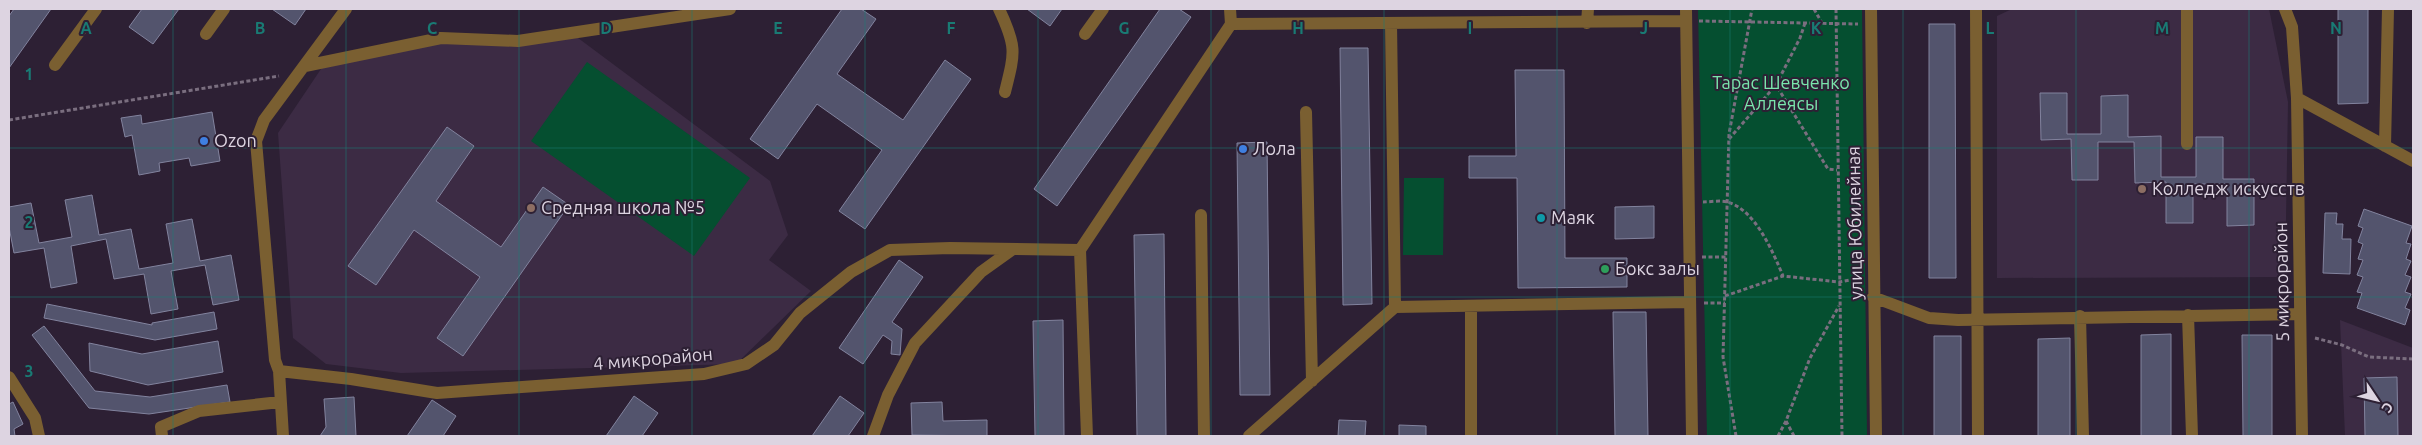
<svg xmlns="http://www.w3.org/2000/svg" width="2422" height="445" font-family="Ubuntu,sans-serif">
	<rect width="100%" height="100%" fill="#2d2034"/>
	<!-- built -->
	<path fill="#3c2b44" d="M2012,9h257l19,93 -3,175 -288,1v-262z
		M574,35l196,146 18,54 -19,25 42,31 -75,73 -335,9 -75,-9 -33,-26 -15,-205 45,-67 124,-26z
		M2340,320l73,28v88h-68z"/>
	<!-- green -->
	<path fill="#054f30" d="M1698,9h164l5,427h-160z
		M587,62l163,116 -56,78 -163,-115z
		M1404,178h40l-1,77h-40z"/>
	<!-- building -->
	<path fill="#53546d" stroke="#82839e" d="M14,9h37l-42,59v-52z
		M142,9h37l-26,35 -24,-17z
		M272,9h34l-11,16z
		M842,9h19l15,10 -39,55 66,46 42,-60 26,19 -106,150 -26,-18 43,-61 -65,-46 -39,55 -28,-20z
		M1027,9h35l-12,17z
		M1160,9h19l12,8 -134,189 -23,-17z
		M2338,9h30v94l-30,1z
		M1929,24h26l1,254h-27z
		M1340,48h28l4,256 -29,1z
		M1515,70h49l1,188h62v29l-109,1 -1,-110h-48v-22h47z
		M2040,93h27v41h34v-38l27,-1v42l33,-1v41h35v-40h27v42h31v46l-27,1v-42h-34v39h-27v-41l-31,1 -1,-41h-36v38h-26l-1,-41 -30,1z
		M212,112l8,49 -29,5 -2,-8 -30,5 1,8 -21,4 -7,-40 -7,2 -4,-19 20,-3 1,9z
		M447,127l27,19 -38,55 65,46 42,-60 26,18 -106,151 -26,-18 43,-61 -66,-47 -38,55 -28,-19z
		M1267,142l3,253h-30l-3,-252z
		M92,195l7,40 32,-6 8,40 34,-6 -7,-39 26,-5 8,42 31,-6 8,45 -26,5 -8,-40 -34,6 7,38 -27,5 -7,-40 -30,5 -8,-40 -35,7 6,37 -26,5 -7,-40 -30,5 -5,-26v-20l22,-4 8,40 33,-6 -7,-37z
		M1654,206v32l-39,1v-32z
		M2364,209l48,17 -6,17 5,1 -5,15 5,2 -6,14 6,2 -6,15 6,2 -6,14 5,2 -5,15 -48,-17 5,-15 -5,-1 6,-15 -6,-2 6,-15 -5,-1 5,-15 -5,-2 5,-14 -5,-2z
		M2325,213h12l-1,11h7l-1,15h9l-1,35 -27,-1z
		M1164,234l2,202h-29l-3,-201z
		M899,260l24,17 -31,45 10,7 -2,26 -9,-1 1,-13 -9,-6 -20,29 -24,-16z
		M47,304l105,21v-2l62,-11 3,17 -62,11 -111,-22z
		M1613,312h33l2,124h-33z
		M1063,320l1,116h-29l-2,-115z
		M44,326l51,65 55,6 77,-12 3,17 -81,12 -60,-6 -57,-73z
		M2171,334v102h-30v-101z
		M2242,335h30v101h-29z
		M1934,336h27v100h-27z
		M2070,338v98h-32v-97z
		M218,341l5,31 -75,13 -58,-14 -1,-28 53,11z
		M2397,377l1,59h-33l-1,-58z
		M634,396l24,17 -16,23h-36z
		M840,396l24,17 -16,23h-36z
		M354,397l2,39h-36l6,-9 -2,-28z
		M432,400l24,16 -13,20h-36z
		M13,402l10,22 -9,5 1,7h-6v-32z
		M942,402l1,19 44,-1v16l-75,-1 -1,-32z
		M1339,420l27,1 -1,15h-27z
		M1399,425l27,1v10h-27z"/>
	<g fill="none" stroke-linecap="round" stroke-linejoin="round">
		<!-- path -->
		<path stroke="#7a6e7f" stroke-width="3" stroke-dasharray="4 2.5" stroke-linecap="butt" d="M1814,9l8,14
			M1836,9l6,427
			M1699,21l159,3
			M1805,23l-5,15 -24,47 52,84 9,1
			M9,120l270,-44
			M1729,139l47,-54
			M1703,202c7,0 17,-2 24,0 28,7 46,50 56,74
			M1702,257h24
			M1725,296l58,-20 56,6 21,-4
			M1704,303h21
			M2315,338l27,7 27,12 44,2
			M1736,436l-13,-79 6,-223 23,-125
			M1778,436l8,-15
			M1794,436l-8,-15 24,-63 29,-52"/>
		<!-- minor -->
		<path stroke="#7a5f31" stroke-width="12" d="M999,9c18,38 16,43 6,83
			M1230,9l1,15
			M1686,9l6,427
			M1871,9l5,427
			M1976,9l2,427
			M2285,9l7,18 5,71 5,338
			M1391,23l4,284
			M1587,23l1,-14
			M206,34l18,-25
			M1085,34l18,-25
			M55,65l41,-56
			M305,66l136,-28 77,3 212,-32
			M2297,98l116,63
			M1306,112l6,269
			M2187,144v-135
			M2385,146l3,-137
			M1201,215l3,221
			M1873,297l56,21 29,2 342,-6
			M1471,307v129
			M2188,315l4,121
			M2080,316l3,120
			M279,371l72,8 86,14 267,-19 42,-10 28,-19 26,-32 51,-41 39,-22 60,-2 130,2
			M9,377l26,41 4,18
			M162,436l-1,-9 38,-16 81,-9
			M283,436l-4,-65 -4,-11 -19,-219 8,-21 82,-111
			M873,436l15,-41 27,-52 66,-71 32,-23
			M1087,436l-7,-186 151,-226 455,-3
			M1249,436l146,-129 295,-5"/>
	</g>
	<!-- grid -->
	<path fill="none" stroke="#197b74" stroke-width="1" stroke-opacity="0.55" d="M173,9v427M346,9v427M519,9v427M692,9v427M865,9v427M1038,9v427M1211,9v427M1384,9v427M1557,9v427M1730,9v427M1903,9v427M2076,9v427M2249,9v427M9,148h2404M9,297h2404"/>
	<!-- markers -->
	<g fill="#3f7fe0" stroke="#2d2034" stroke-width="2">
		<circle cx="204" cy="141" r="5"/>
		<circle cx="1243" cy="149" r="5"/>
	</g>
	<g fill="#8d6e63" stroke="#2d2034" stroke-width="2">
		<circle cx="2142" cy="189" r="5"/>
		<circle cx="531" cy="208" r="5"/>
	</g>
	<circle fill="#0f9aa8" stroke="#2d2034" stroke-width="2" cx="1541" cy="218" r="5"/>
	<circle fill="#2e9e5b" stroke="#2d2034" stroke-width="2" cx="1605" cy="269" r="5"/>
	<g text-anchor="middle" stroke-width="4" stroke-linejoin="round" paint-order="stroke">
		<!-- park labels -->
		<g font-size="18" fill="#7ae6ac" stroke="#2d2034">
			<text x="1781" y="89">Тарас Шевченко<tspan x="1781" dy="21">Аллеясы</tspan></text>
		</g>
		<!-- poi labels -->
		<g font-size="18" fill="#ddd4e1" stroke="#2d2034" text-anchor="start">
			<text x="214" y="147">Ozon</text>
			<text x="1253" y="155">Лола</text>
			<text x="2152" y="195">Колледж искусств</text>
			<text x="541" y="214">Средняя школа №5</text>
			<text x="1551" y="224">Маяк</text>
			<text x="1615" y="275">Бокс залы</text>
		</g>
		<!-- street labels -->
		<g font-size="18" fill="#ddd4e1" stroke="#2d2034">
			<text transform="translate(1855 223) rotate(-91)" y="6">улица Юбилейная</text>
			<text transform="translate(2282 282) rotate(-91)" y="6">5 микрорайон</text>
			<text transform="translate(653 359) rotate(-5)" y="6">4 микрорайон</text>
		</g>
	</g>
	<g font-size="16" text-anchor="middle" font-weight="bold" fill="#197b74" stroke="#2d2034" stroke-width="4" stroke-linejoin="round" paint-order="stroke">
		<text x="86" y="34">A</text>
		<text x="260" y="34">B</text>
		<text x="432" y="34">C</text>
		<text x="606" y="34">D</text>
		<text x="778" y="34">E</text>
		<text x="951" y="34">F</text>
		<text x="1124" y="34">G</text>
		<text x="1298" y="34">H</text>
		<text x="1470" y="34">I</text>
		<text x="1644" y="34">J</text>
		<text x="1816" y="34">K</text>
		<text x="1990" y="34">L</text>
		<text x="2162" y="34">M</text>
		<text x="2336" y="34">N</text>
		<text x="29" y="80">1</text>
		<text x="29" y="228">2</text>
		<text x="29" y="377">3</text>
	</g>
	<!-- border -->
	<rect width="2422" height="445" fill="none" stroke="#ddd4e1" stroke-width="20"/>
	<!-- north arrow -->
	<g transform="translate(2377 400) rotate(125)" stroke="#2d2034" stroke-width="4" paint-order="stroke">
	<path d="M0-4L9 19L0 12L-9 19Z" fill="#ddd4e1"/>
	<text y="-8" font-size="14" font-weight="bold" text-anchor="middle" fill="#ddd4e1">С</text>
	</g>
</svg>
